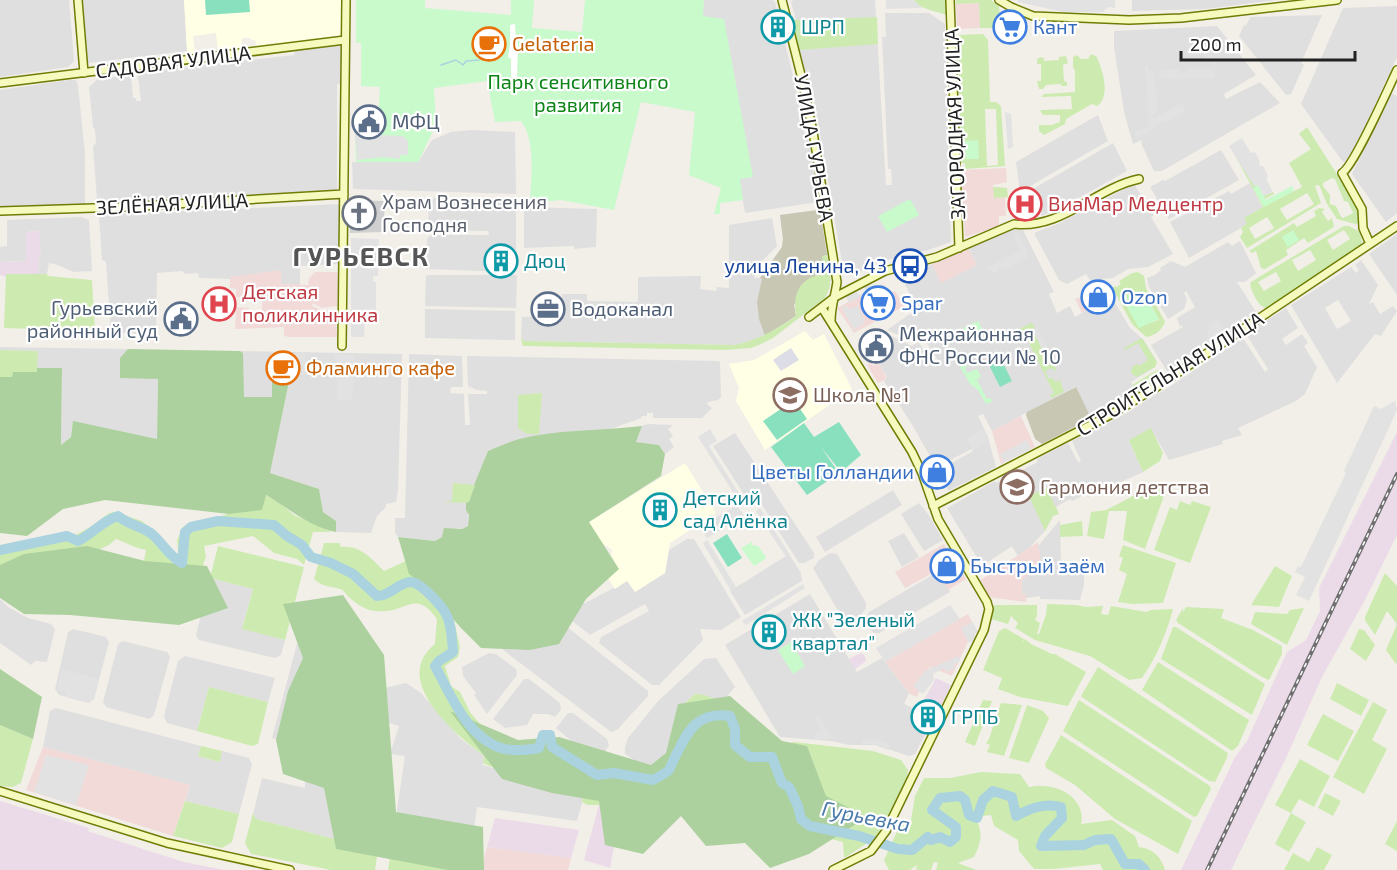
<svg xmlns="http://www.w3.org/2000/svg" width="1397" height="870" font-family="'Exo 2',sans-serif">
	<rect width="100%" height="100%" fill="#f2efe9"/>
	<!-- residential -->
	<path fill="#e0dfdf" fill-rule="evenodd" d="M0,0h69l5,61 -6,6 -68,10z
		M83,0h101l3,51 -99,12z
		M704,0h68l3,2 19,78 10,52 4,3 10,67 -73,11 -6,-34 13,-2 -50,-161z
		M793,0h82l11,185h6l-1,-16h-3l-6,-132h4l-1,-24h44l16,11 6,218 -26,9 -38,9 -37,16 -6,-2 -31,-182h-2l-3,-8 -16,-64h4l-5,-18z
		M1132,0h144l-71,9 -73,2z
		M1397,6v51l-37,81 -13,23 -4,1 -42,-58 42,-96z
		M1322,15l-21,48 3,2 -13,29 -5,1 -47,-59 5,-11 2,1 4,-9z
		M1217,26l39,49 -32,19 2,5 34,-17 20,21 -118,68h-8l-13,-28 1,-3 -9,4 -9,-32 -10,-65v-16z
		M338,44l4,4 -1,36h-4v108l-235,12 -5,-4 -4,-54 3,-3 -1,-13 -2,-3 -4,-40 9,-8 33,-4 2,23h3v3h5l-4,-32 25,-4 1,5 131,-15 2,-6z
		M69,80h7l2,5 7,69v50l-85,2v-116z
		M1391,90v3l6,3v117l-11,9 -34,-48 32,-65z
		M1098,115l10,26 -88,51 -4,-30z
		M471,130l44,2 1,62 -163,-5 -1,-27h66l14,-22 19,-8z
		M1113,143l14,28 -61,34 -24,11 -11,-26z
		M1221,150l18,30 -70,39 -19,-32 13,-7 2,1z
		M1250,183l13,25 -18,10 2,5 -6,5 -52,30 -19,-36 59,-31 2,3z
		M1134,184l20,31 -3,2 22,37 -25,13 -20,2 -15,9 -20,2h-3l-4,-6 -19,10 -8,-4 -25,-47 26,-10z
		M434,198l79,2 3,5v64h-3v3l-87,-3 1,-30 4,-4h58l-1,-4 -57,-1 -3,-4 1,-25z
		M340,204l-1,60 -39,2v19l-19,-1 -1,10 -23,-1 -1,5 -20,-1 1,-8 -7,-1v-9l-31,-1 -1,-5 -13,1 -3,-3 -25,2 -1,61 -45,-1 -5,-71 -4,-2 -3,-45z
		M524,207l73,2 -1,38 -22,2v-3l-50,2z
		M818,210l2,1 7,44 -4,1 -51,76 -7,4 -15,6 -16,3 -210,-4 -3,-4 1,-20 30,-1 8,-8 2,-14h25v7l51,1v-25l63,-1 -1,13 17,2 -1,-4 13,1v-63l43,-7 5,28 -16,16 -6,12 -1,4h6l22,-31 1,-8 -3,-24z
		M81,217l8,3 3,51 -18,1 -19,-8 -6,-1 -2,11h-9l1,-21h2l-3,-22 -12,1 1,29 -27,1v-15l7,-1v-26z
		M1010,230h13l31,62 -5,2 8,19 13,-7 5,11 36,-21 19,32 14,12 13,22 -2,5 -24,15 5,10 -45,26 -16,-31 -83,44 -9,-17 -5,2 10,21 8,30 -48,24 -5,-23 30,-17 -1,-2 -36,18 -23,-41 -29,-45 3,-4 -9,-14 14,-9 -15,-25 35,17 6,-4 16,23 5,-3 -18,-28 -11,6 -23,-10 30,-21 -14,-29 29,-16 9,18 36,-17 -9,-17z
		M1397,234v61l-28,-41z
		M1240,241l16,32 -11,9h-8l19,30 -74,47 -14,14 -17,-28 32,-18 -1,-2 -2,2 -3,-9 18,-11 -9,-16 -2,2 3,6 -3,10 -16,10 -19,-32 -2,-9 8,-3 6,-5 -1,-2 11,-7 14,6 43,-25 4,4z
		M1361,260l17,25 -9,19 4,-2 7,12 13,-8 4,5 -16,25 -6,-2 -38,49 -46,-78 60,-38 5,6 3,-3 -4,-5zM1338,300l13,21 -14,8 -12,-21z
		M428,275h89l-1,33 -91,-2 1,-30z
		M1286,308l12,20 -16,11 4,6 16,-11 6,9 -4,3 13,21 -12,27 -9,7 -58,27 4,7 -20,6 1,3 -54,16 -18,-31 -22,11 14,32 -55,25 -2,-3 -14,7 -2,-2 -14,8 3,7 -6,2 -8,15 -16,17 -11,8 -6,-10 -30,20 -35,-58 48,-27 1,2 42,-21 -1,-3 31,-16 10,19 3,-1 -9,-20 57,-29 30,-20 1,1 83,-55 22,34 3,-3 -22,-35z
		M425,309l90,2v29l-90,-2z
		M0,347l128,2 -8,10 38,20 -1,60 -84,-17 -2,15 -10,8 1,-77 -62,9z
		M240,351l162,3 -4,137 -2,11 -10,2v3l-9,9 -6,17 -35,-1v-11l-13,-9 -4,-23 -49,-16 20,-96 -18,20h-29v-44z
		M409,354l53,2 1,31h-12l-1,6 14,1 1,31h5l-2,-31h19v-3l-10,-1 -9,-4 -1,-30 251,5 2,1 1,35 -3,3 -10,2 -1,2 5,4 -10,10h-49v-5h-6v3h-5l-1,2 -36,13h-29l-57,8 -31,12 -19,52 -1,23 -6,3 -4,-1 -23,13 -37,-4 -3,-4v-15h10z
		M648,424l25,1 -5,4 5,7 -4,3 5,8 -9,7 -6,-9 -23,-3 6,-16z
		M735,433l79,120v5l-10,5h-5l-44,-69 -5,3 -5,-1 -32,-50z
		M893,490l9,15 -77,47 -9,-15z
		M919,503l9,11 15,26 -19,11 -23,-37z
		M1060,520l1,44 23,-1v22l-4,15 -40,-1v-3l-14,2v-4h-4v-14l7,-6h13l-4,-28z
		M904,533l15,24 -17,10 -14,-26z
		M687,539h7l47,78 -20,13 -21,-1 3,11 -44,45h-7l-53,-42 2,-6 48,-26 -4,-7 -55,31 -23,-18 1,-5 59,-31 8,11 30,-19 4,-23z
		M830,553l7,1 29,49v5l-7,10 -12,8 -34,-58 6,-8z
		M789,554l12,19 1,8 -57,34 -15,-24z
		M934,574l6,2 10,16 -71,41h-5l-3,-3 -6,-9 4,-9z
		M210,578l43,11 -11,39 43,12 -4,15 -6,3 -76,-18 -3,-5z
		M810,594l47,78 25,-14 27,35 -5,11 17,8 -3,7 12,6 -15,29 -6,2 -34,-11h-26l-19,-4 -50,-4 -55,-92z
		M0,599l8,8 20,11 23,6 4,5 -8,33 -12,-1 -4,4 -31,-22z
		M557,619l91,72v5l-31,34 -6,2 -108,-82 1,-4z
		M73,629l33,8 3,5 -15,57 -5,4 -30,-8 -4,-6 13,-57z
		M299,636l47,61 60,-14 15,10 40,46 23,17 -1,9 101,31 -7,25 -100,-14 -8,56 -78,-12 14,-95 -15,-2 9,-28 -12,-4 -9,128 -122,-31 -3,-5 9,-36 43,10v-41l-33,-9z
		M123,641l44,11 3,5 -16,58 -5,4 -43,-12 -3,-5 15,-58z
		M489,653l7,1 20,15 1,6 -30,39 -11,-16 -2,-3 2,-2 -13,-17 -1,-9z
		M185,656l90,22 -7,24 -59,-15 -12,44 -30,-8 -3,-7 14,-55z
		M716,658l19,29 -7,8 5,5 -5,8 -33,-14 -11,10 -18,57 -12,12 -29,-19v-7l3,-9 31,-38 45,-41z
		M524,679h5l31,24 1,7 -6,7 -7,-3h-15l-6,11 -22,3 -12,-9z
		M56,708l145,38 -3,10 21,6 3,-11 27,7 3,6 -13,50 -54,-13 5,-16 -147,-38 7,-36z
		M568,713h5l34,26 2,6 -9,16 -13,-7 -31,-26z"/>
	<!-- commercial -->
	<path fill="#f2dad9" d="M979,3l1,25 -23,1 -1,-25z
		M1006,168l1,14 -14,3v2l14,1 1,9 -3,1 1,18h-7v10l-34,11 -4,-67z
		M968,248l9,17 -36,18 -9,-19z
		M281,270v14l27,1 1,-7 6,-6h22l2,3 -2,31 -15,2 -9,-5 -1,3 9,4 12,1 3,3 1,23h-48l-5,-1v-9l-49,2 1,-22 13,1v4l5,5h8v-23l-6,-1v4h-20v-9h-6v-11z
		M883,284l5,9 7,-2 10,15 -51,27 -17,-25z
		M1108,290l3,6 -29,17 -7,-14z
		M871,362l2,4 5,-3 9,15 -9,5 -11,-18z
		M1021,416l14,31 -34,17 -9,-33z
		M1038,542l4,32h-13l-7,6v14h4v8l-38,-5 -9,-16z
		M944,544l5,8 -19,11 2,3 19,-11 15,24 -18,11 -8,-14 -7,-3 -28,15 -10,-16z
		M968,614l7,13 -23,49 -22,-9 -13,30 -7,-3 -25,-32z
		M43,747l147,38 -17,51 -147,-46z
		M487,847l84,11 -3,12h-85l-1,-4z"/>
	<!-- industrial -->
	<path fill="#ebdbe8" d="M39,231l2,22 -2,1 -1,20h-31l-1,3 -6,-2v-13l26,-1v-29z
		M1397,432v103l-32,65 -43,77 -35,79 -56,114h-50l54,-113 12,-16 40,-89 19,-12 14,-29 -1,-23z
		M861,653l4,3 1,5 -11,8 -6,-10z
		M936,678l15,7 -12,25 -16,-8z
		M0,801l89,27 -1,3 55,18 41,13 40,8h-224z
		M600,801l17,30 -7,37 -26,-8z
		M495,818l84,12 -8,28 -84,-11z"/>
	<!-- education -->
	<path fill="#ffffe5" d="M184,0h158v34l-2,3 -7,2 -73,9 -3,-1 -2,-7h-4v-2h-9l-1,12 -23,2 -2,-19 -23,3 2,19 -6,1 -2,-5z
		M805,331l8,9 11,-6 28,55 -87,61 -29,-49 3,-13 -10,-24 25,-4z
		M685,463l31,50 -46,30 -5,30 -30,19 -8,-11 -12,8 -13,-20 12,-9 -3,-5 1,-5 -10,-7 -13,-21z"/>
	<!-- religious -->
	<path fill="#d0d0d0" d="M349,200l36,1 -2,31 -33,1z"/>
	<!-- construction -->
	<path fill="#c7c7b4" d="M818,210l2,1 7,44 -4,1 3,18 -32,31 2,11 -31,20 -6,-17 -2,-17 5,-23 -2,-1 22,-31 1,-8 -3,-24z
		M1076,387l15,31 -49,26 -7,-5 -9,-24 1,-3z"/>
	<!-- grass -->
	<path fill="#cdebb0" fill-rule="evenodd" d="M914,0h32l2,15c-2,0 -25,-7 -26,-8 -3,-1 -6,-4 -8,-7z
		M956,0h35l8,6 2,22h-21l-1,-25 -23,1z
		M877,17l1,27 -79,6 -7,-30z
		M983,34l5,6 2,62h6l5,4 4,60 -40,3v-6h-5l-2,-55 2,-4 3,-1 -1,-9h-3l-2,-4 -2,-52 4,-3zM985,109h11l2,56 -11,1z
		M1091,54l5,2c7,13 15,41 1,50l-5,-2 -26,15 -1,5 -21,11 -5,-4v-6h13l8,-3v-7h-17l-3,-5 32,-1 -1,-13 -30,1 3,-3 31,-2v-22l-2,-2v-11l4,-2 4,4h7z
		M1066,56l2,7 -5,2 1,16 3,1v4h-6v-2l-15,1 -3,4h-4l-2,-8h4v-17h-4v-5l4,-2 3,1v3l15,-1v-3z
		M1307,127l52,82 2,14 -6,1 -18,-5 -10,-15 -8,-19 -4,1 6,17 -74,45 -7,-11 3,-5 -2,-4 6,-5 -3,-5 19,-11 -31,-57 32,46 9,-4 1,2 -9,5 -7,-13 6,20 38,-19 -13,-24 22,-14 -12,-15zM1332,178l3,1 9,22 4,1 5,11 -10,5 -2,-1 -5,-11 -6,-2v-9l-7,-9v-3zM1307,193l7,11 -27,16 -7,-11zM1267,217l7,11 -19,11 -6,-11z
		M993,187l14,1 1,9 -14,1z
		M1319,208l6,1 -3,3 6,9 4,-3 2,9 -26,16 -4,-5 -18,12 2,5 -23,14 -4,-1 -5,-17 -4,2 -3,-2 45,-28 3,4 19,-11 -2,-5z
		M1344,226h5l11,6 2,10 -2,5 -92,62c-10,-2 -15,-15 -18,-24l1,-3zM1344,230l6,9 -17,11 -6,-10zM1310,250l6,10 -18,11 -6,-11zM1276,272l5,9 -17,10 -6,-9z
		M827,255c3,15 7,29 -2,43l-52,40 -14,7 -8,3 -25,2 -203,-4 -1,-2 -1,-7 3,4 210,4c24,-5 42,-15 62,-29 -4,-23 5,-40 29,-42l-3,-18z
		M1138,272l6,4 2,12 4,8 -2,6 -5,-9 2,31 14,-4 -8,-15 2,-1 3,1 9,17c-3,8 -10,14 -19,15l-14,-13 -19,-35 1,-3 2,1 5,-3 -2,-3 13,-8z
		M6,274h41l1,2 44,4 3,51 -91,-3z
		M1031,323l4,3 -2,4 11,23 5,1 7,15 -1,2 -4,-3 -6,3 4,8 4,-1 2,4 5,-2 4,12 -13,6 -1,-3 4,-2 -32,-64 -18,8z
		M1142,338l15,24 -2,5 -18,10 -6,-4 1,-6 5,-3 2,2 9,-6 -10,-17 -13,7 -1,-2z
		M0,350l38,1 -1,21h-24l-1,5h-12z
		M1157,370l6,1 3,3 -29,19 -5,-8z
		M542,393l-3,41h-12l-9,-6v-33z
		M1151,428l12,25 -3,8 -17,11 -14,-32z
		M1160,482l-3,7 1,-2 8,3 -21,59 -22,-9 4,-29h-18l-5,28 -17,-3 4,-24 15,-2z
		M453,483l22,2 -6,18 -28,-1 11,-1z
		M1049,487v6l10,21 -6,2 -8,15 -16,-35z
		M265,495l16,9 13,11 37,17h-18l-9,33 -7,-6 -23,-6 -21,-17 -49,10 2,11 -6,16 -56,-12 2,-11c-11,-2 -19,-7 -30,-11l-7,6 -11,5 -98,18v-21c21,-2 52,-19 72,-10l20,-11 17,-13 6,-1 27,9 9,8 22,28 6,2 -2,-19 6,-13 45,-13z
		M1180,501l10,4 2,-4 19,6 -21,56 -36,-13 16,-43 7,3z
		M1082,521l1,15 -23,1v-12z
		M324,543h15l2,4c19,-2 30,11 43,24l22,-10 48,59 6,27 -2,10 -13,9 6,20 9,6 10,20 14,17 35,14 29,-6 35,27 78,5 23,-65 11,-10c28,0 59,35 80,53l19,-5 79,9 28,9 7,10 -1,7 -29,59 -32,21h-2l-1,-15 -35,-9 -132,-62 -76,31 -1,3h-12l-5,-3 1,-6 -94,-30 -6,-3 1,-7c-30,-23 -94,-76 -49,-112l2,-25c-23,-32 -31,-4 -62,-8 -9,-1 -19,-7 -25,-13 -4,-3 -6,-8 -10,-9 -10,-3 -18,-2 -26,-10z
		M1123,545l53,18 -13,40 -31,1 -14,-2 9,-28 -8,-4 4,-12 -4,-2z
		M218,546l86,21 -19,73 -43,-11 11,-40 -43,-11z
		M1275,566l17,10 -13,31 -28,-2z
		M1385,573l12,13v76l-1,2 -10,-14 11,-26 -10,-13 -12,24 -10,-15v-3z
		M1047,604l30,1 8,2 18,-1 -2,8 7,1 3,-9 36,6 3,-2 23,-1c-6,24 -17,49 -31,69l-13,2 -39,-24 -55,-16 -20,-12 3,-5 -7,-7 -3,8 -17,-5 1,-12 3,-2h42v11l-2,4 5,3 -3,11h2l7,-19z
		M1186,607l38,2 -3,9 32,12 29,16v8l-13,26 -7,-3 -84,-54 -2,-3 7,-12v4z
		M1304,608l-17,37 -36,-21 4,-12 32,2 3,-4z
		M1173,627h3l89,57 -13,31 -91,-56z
		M1005,628l19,11 -2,4 3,-4 6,5 21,10h3l31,18 -18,34 -48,-9 -22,-8 4,-11 -19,-8 16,-39z
		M1359,629l5,1 11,15 -9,16 -16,-12z
		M1158,662l91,58 -11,26 -6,5 -90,-61z
		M1098,667l130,86 -1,5 -12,24 -6,-1 -126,-83 -2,-2z
		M1337,683l32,17 -8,16 -31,-17z
		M209,687l59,15 -10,42 -6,2 -55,-15z
		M983,700l9,1 -17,45 -10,-4z
		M1079,700l131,86 1,3 -14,27 -3,1 -131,-86z
		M1373,702l14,8 -15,30 15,9 -23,45 -31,-17z
		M1001,703l21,2 -18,51 -17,-4 3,-7 -4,-2 3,-4z
		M1027,705l16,6 6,7 -20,45 -20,-5z
		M1323,714l31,17 -16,30 -31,-16z
		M0,725l33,14 -12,44 -8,4 -13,-1z
		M1061,735l131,86 -14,33 -63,-35 -40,-34 -29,-17 -1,-4z
		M201,746l21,5 -2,11 -22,-6z
		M1300,759l30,17 -16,31 -15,-8 -8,14 15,9 -17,30 -14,-8 16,-31 -16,-8z
		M981,772l39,2 9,13c24,-6 58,9 52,37l31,-4 23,16 4,11c15,2 22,10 26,23h-62l-3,-6 -47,5h-19l-15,-18 -1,-11 -24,-14 -3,-11 -16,2c8,15 7,24 -1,40l-16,6 18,7h-40l2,-7 -4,-1 -3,8h-15l1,-5 -7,5h-21l-5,-10 15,-33 12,-7 4,-24 9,-18h26z
		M1325,793l16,8 -8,15 -15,-8z
		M185,801l54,13 -7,28 -10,6 -49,-12z
		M253,813l3,6 122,31 -3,20h-44l-80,-16 -6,-11z
		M1397,821v30l-12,-7z
		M1317,847l15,8 -8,15h-40l9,-17 16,9z
		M391,851l77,19h-80z"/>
	<!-- forest -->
	<path fill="#add19e" d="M128,349l112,2 3,2 1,44h28v-20h18l-20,96 49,16 4,23 13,9v11c-23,-3 -51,-26 -70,-37l-4,15 -33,4 -124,-14 -42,9 -36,27 -27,-3v-156h12l1,-5h24v-4h25l-1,77 10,-8 2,-16 84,18 1,-60 -38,-1v-20z
		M642,426l-6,16 23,3 6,9 -4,22 -72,46 30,47 -33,30 -27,45 -29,6 -49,-2 -21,-21 -33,-39 -18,-14 -11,-37 37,4 7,-4 2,-9 18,1 6,-3 1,-11 -3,-5v-7l3,-1 6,-17h-1l14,-34c10,-4 20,-9 31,-12 40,-10 82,-8 123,-13z
		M87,546l58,15 62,5 21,42 -49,17 -109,-10 -46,-1 -24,-16v-33l24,-11z
		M343,595l41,60 12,157 87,15 1,43h-36l-112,-21 -12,-61 -41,-14 -7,-34 12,-49 15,-33 -20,-54z
		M0,669l42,28 -9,42 -33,-14z
		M730,696l52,45 25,5 19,50 41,21 -58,37 -39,14 -25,-25 -39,3 -25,-30 -38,38 -38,-9 -6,-44 -47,-8 -50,-14 -52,-68 68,29 41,-3 92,28 15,-12 12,-49z"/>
	<!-- park -->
	<path fill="#c8facc" d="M356,0h69v8l86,7v-15h23l-2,28 50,4 3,-32h119l-1,16 21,3 29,158 -13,2 3,21 -23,3v11h-6l7,-26 -32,-13 6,-63 -54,-10 -27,108 -53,-10 -31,3c1,-24 6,-63 -9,-82l-26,1 -8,-41 -53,7 2,37 -18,37h-62l-1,-28 22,1 3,-48 -19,-1v-43h-5z
		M978,140l1,19h-13l-1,-18z
		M1258,185l8,15 26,-14 2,5 -30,16 -11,-19z
		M910,199l9,16 -32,17 -9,-16z
		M1293,230l6,10 -11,7 -6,-10z
		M1132,291l11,2 16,26 -20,9 -13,-23 2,-10z
		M978,321l7,13 -16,7 -6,-13z
		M963,357l4,9 -2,2 2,5 10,-4 4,7 -4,4 10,19 3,-1 3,3 -7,3 -8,-14 -8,-6 -14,-24z
		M752,542v3l6,1 8,11 -1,2 -11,7 -13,-18z
		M791,642l14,24 -12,8 -15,-24z"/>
	<!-- pitch -->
	<path fill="#88e0be" d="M205,0h44l1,12 -44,3z
		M1001,359l11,22 -12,6 -11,-22z
		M794,400l13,19 -30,21 -14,-19z
		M839,422l22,33 -20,17 -20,-25 18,26 -32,22 -36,-48 33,-24 10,14z
		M727,534l15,24 -14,9 -15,-24z"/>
	<!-- parking -->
	<path fill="#e2e2e2" d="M886,0h28l8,8 -36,1z
		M1018,0h97v8l-7,-1 -5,5h-40l-45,-10z
		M1197,40l22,25 -5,2 -20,-23z
		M1145,65h3l1,5 5,1 4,39 -6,6 3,2 27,-15 4,8 -20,12 -4,-2 -15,13 -12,3v-5l10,-3 4,-3z
		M1213,68l1,10 -55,1v-3l2,-2v-4l17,-1 1,4h9v-4z
		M1005,112l6,2 2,33 -5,2z
		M355,134l48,2 5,5v14h-8v4l-17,-2 -26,3z
		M1242,138l9,15 4,-1 5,10 -1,4h4l5,10 -2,3 7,13 -9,4 -6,-11 -4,1 -25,-40z
		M1018,233l10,19 -2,3 1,3 -24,12 -5,-2v4l-3,1 -7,-3 -1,-3 33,-16 -6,-16z
		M351,238l28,1 -1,37h-5v6h3v32h-4v6h-7l-1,17h-13z
		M869,284l3,6 -23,13 -3,-6 10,-7 3,5 7,-4 -2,-4z
		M846,306l3,3 9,-3 7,16 -11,8 -12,-22z
		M1218,320l7,12 -19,12 3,-21h4z
		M1037,328l12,23 -5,2 -11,-23z
		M276,352l29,1v22h-12l-1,-15 -12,-2z
		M334,354l21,1 -3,46 -15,-1v-36z
		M1395,401l2,9 -88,191 -13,-6 9,-18 -10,-5 3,-6 3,1 45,-94 -2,-2 30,-65 7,3z
		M710,429l7,12 -8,5 31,49 -4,2 -38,-60z
		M984,429l5,12 -16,9 -7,-12z
		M1027,440l4,9 -27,13 -4,-8z
		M737,505l7,11 -37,22 -7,-11z
		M760,508l30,47 -4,2 -30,-46z
		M707,540l29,47 -5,4 -28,-48z
		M803,584l2,4 -59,37 -4,-4z
		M950,605l10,14 -75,43 -9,-14z
		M973,622l5,10 -4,2 2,3 -3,4 -4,2 -8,-15z
		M958,656l2,5 -7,4 2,3 -8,4 -3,-4 -11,6 1,6 -11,14 -10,-8 12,-15z
		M62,669l37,10 -5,20 -5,4 -23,-6v-5l-9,-2z
		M818,714l15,25h-18l-2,-3 8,-5 -6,-15z
		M874,739l17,6 -3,5 -15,-6h-11v-4z
		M46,755l43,10 -13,40 -42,-13z"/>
	<!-- plaza -->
	<path fill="#dddde8" d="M791,348l8,12 -18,11 -8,-11z"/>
	<!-- pier -->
	<path fill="#fff" d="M515,24l1,20h2l-1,34 -6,-1v-19h-3l2,-14v-19z"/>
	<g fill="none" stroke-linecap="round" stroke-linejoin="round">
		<!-- stream -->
		<path stroke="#aad3df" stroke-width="1.5" d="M441,65l15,-5 7,5 3,-4 13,-1"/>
		<!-- river -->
		<path stroke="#aad3df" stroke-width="10" d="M0,550l67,-14 11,5c14,-7 24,-20 40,-25 10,9 25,10 35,19 10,9 16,21 29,28l3,-31 6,-5 27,-6 56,4 13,11 15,9 9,12 20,6 22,11 24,22c13,0 21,-13 33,-14 11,0 33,25 37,34 5,11 5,24 6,36l-14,9 -4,5c16,29 32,71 66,82 12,4 26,2 38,0l4,-13h7l2,12 45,28 17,-2 39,7c5,-3 12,-6 16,-10 2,-4 4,-9 6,-13 13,-27 23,-46 55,-41l5,13v16l15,12h22l10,26 7,4 9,19 3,13 9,7 49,10 39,13 14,1 16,-13 3,3 9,-3 10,5 6,-5v-10l-24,-17 8,-12 20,-2 5,4 4,15 8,3 6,-18 10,-9 19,6 4,19c15,-8 28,-13 45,-9l1,11 -17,18 -4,10 43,-1 11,-5 16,-1 14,25h14l6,6"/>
		<!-- secondary casing -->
		<g stroke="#707d05" stroke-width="10">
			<path id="secondary" d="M78,0l6,73
				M782,0l20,79 11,53 24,150c-2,14 -6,25 -6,39
				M950,0l9,248
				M999,0l12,7 22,9 96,4 52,-2 156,-18
				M0,83l345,-43
				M0,211l124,-4 220,-13
				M1370,244l-7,-16 -1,-19 -20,-36c12,-7 47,-86 55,-103
				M822,308l90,144 10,21 16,46 49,83 2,7 -5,21 -98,201 -15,20 -38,19
				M809,317l26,-20 50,-26 52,-14 77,-33c47,6 82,-36 125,-45
				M342,346l4,-346
				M933,506l179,-92 43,-26 242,-162
				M0,791l167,52 123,27"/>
		</g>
		<!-- secondary -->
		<use href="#secondary" stroke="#f7fabf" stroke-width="7"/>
		<!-- rail casing -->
		<g stroke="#707070" stroke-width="4">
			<path id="rail" d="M1207,870l190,-396"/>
		</g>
		<!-- rail -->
		<use href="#rail" stroke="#fff" stroke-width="1.5" stroke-dasharray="4.5" stroke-linecap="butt"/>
	</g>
	<!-- icons -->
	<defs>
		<g id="building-ring" transform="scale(1.725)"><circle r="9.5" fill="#fff" stroke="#0f9aa8" stroke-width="1.5"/><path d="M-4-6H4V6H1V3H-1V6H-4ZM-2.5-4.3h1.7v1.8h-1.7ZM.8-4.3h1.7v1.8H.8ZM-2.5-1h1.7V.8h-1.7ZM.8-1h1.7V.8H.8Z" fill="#0f9aa8"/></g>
		<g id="supermarket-ring" transform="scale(1.725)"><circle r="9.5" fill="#fff" stroke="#3f7fe0" stroke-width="1.5"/><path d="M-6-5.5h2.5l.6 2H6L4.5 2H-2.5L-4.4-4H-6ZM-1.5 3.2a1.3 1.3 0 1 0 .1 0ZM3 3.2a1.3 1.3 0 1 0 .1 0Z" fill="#3f7fe0"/></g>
		<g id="cafe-ring" transform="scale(1.725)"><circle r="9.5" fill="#fff" stroke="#e8710a" stroke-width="1.5"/><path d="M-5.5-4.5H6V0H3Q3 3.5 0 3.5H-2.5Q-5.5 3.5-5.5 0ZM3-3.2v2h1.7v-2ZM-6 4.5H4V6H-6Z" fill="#e8710a"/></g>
		<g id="civic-ring" transform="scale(1.725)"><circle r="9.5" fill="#fff" stroke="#5c6f8a" stroke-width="1.5"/><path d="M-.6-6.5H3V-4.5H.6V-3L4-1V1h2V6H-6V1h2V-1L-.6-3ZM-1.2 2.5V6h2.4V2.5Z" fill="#5c6f8a"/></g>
		<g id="hospital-ring" transform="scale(1.725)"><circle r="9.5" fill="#fff" stroke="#e0444e" stroke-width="1.5"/><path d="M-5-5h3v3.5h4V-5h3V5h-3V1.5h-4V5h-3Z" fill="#e0444e"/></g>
		<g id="church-ring" transform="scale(1.725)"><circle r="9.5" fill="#fff" stroke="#6b7280" stroke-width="1.5"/><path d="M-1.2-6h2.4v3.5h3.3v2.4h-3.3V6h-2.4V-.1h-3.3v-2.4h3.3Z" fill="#6b7280"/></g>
		<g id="bus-ring" transform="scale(1.725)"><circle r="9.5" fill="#fff" stroke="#1a4fb4" stroke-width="1.5"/><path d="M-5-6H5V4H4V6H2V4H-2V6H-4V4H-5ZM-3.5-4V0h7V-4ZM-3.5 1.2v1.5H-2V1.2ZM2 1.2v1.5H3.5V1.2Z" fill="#1a4fb4"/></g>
		<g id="shop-ring" transform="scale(1.725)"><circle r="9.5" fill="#fff" stroke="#3f7fe0" stroke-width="1.5"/><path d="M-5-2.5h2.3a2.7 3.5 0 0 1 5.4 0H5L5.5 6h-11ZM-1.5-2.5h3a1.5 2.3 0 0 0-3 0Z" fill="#3f7fe0"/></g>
		<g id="office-ring" transform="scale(1.725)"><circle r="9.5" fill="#fff" stroke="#5c6f8a" stroke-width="1.5"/><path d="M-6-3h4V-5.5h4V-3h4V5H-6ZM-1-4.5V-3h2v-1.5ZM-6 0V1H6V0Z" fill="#5c6f8a"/></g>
		<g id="school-ring" transform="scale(1.725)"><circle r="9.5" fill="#fff" stroke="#8d6e63" stroke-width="1.5"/><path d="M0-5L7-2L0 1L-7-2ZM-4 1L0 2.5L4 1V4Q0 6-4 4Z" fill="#8d6e63"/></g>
	</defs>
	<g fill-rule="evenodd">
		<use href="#building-ring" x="778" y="27"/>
		<use href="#supermarket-ring" x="1010" y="27"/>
		<use href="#cafe-ring" x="489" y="44"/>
		<use href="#civic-ring" x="369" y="122"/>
		<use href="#hospital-ring" x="1025" y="204"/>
		<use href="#church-ring" x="359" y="213"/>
		<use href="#building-ring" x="501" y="261"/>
		<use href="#bus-ring" x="910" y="266"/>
		<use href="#shop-ring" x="1098" y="297"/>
		<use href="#supermarket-ring" x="878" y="303"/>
		<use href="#hospital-ring" x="219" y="304"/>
		<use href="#office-ring" x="548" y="309"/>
		<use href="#civic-ring" x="181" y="319"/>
		<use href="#civic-ring" x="876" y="346"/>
		<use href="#cafe-ring" x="283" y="368"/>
		<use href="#school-ring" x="790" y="395"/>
		<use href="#shop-ring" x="937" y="472"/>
		<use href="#school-ring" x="1017" y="487"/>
		<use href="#building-ring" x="660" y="510"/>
		<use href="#shop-ring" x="947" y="566"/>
		<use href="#building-ring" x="769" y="632"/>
		<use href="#building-ring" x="928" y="717"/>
	</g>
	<g text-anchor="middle" stroke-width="4.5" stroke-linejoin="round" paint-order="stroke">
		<!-- culture labels -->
		<g font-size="20" fill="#0d838f" stroke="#fff" text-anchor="start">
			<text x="801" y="34">ШРП</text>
			<text x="524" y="268">Дюц</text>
			<text x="683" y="505">Детский<tspan x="683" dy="23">сад Алёнка</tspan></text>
			<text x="792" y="627">ЖК "Зеленый<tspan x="792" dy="23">квартал"</tspan></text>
			<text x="951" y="724">ГРПБ</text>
		</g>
		<!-- shop labels -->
		<g font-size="20" fill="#366cbe" stroke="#fff" text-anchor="start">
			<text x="1033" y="34">Кант</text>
			<text x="1121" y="304">Ozon</text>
			<text x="901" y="310">Spar</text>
			<text x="914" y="479" text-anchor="end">Цветы Голландии</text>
			<text x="970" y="573">Быстрый заём</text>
		</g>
		<!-- food labels -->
		<g font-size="20" fill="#c56008" stroke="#fff" text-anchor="start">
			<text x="512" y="51">Gelateria</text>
			<text x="306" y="375">Фламинго кафе</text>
		</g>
		<!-- street labels -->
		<g font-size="20" fill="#222" stroke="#fff">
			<text transform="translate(173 62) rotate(-7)" y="7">САДОВАЯ УЛИЦА</text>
			<text transform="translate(955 124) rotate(-92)" y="7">ЗАГОРОДНАЯ УЛИЦА</text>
			<text transform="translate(814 148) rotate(80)" y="7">УЛИЦА ГУРЬЕВА</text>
			<text transform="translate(172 204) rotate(-3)" y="7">ЗЕЛЁНАЯ УЛИЦА</text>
			<text transform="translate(1170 374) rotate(-32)" y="7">СТРОИТЕЛЬНАЯ УЛИЦА</text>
		</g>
		<!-- park labels -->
		<g font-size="20" fill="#0c8416" stroke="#fff">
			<text x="578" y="89">Парк сенситивного<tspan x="578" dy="23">развития</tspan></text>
		</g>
		<!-- service labels -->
		<g font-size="20" fill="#4e5e75" stroke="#fff" text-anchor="start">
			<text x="392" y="129">МФЦ</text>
			<text x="158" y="315" text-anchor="end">Гурьевский<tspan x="158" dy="23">районный суд</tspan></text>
			<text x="571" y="316">Водоканал</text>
			<text x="899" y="341">Межрайонная<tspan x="899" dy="23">ФНС России № 10</tspan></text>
		</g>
		<!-- worship labels -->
		<g font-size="20" fill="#5b616d" stroke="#fff" text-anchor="start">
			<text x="382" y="209">Храм Вознесения<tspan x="382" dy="23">Господня</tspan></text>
		</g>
		<!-- health labels -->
		<g font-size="20" fill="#be3a42" stroke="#fff" text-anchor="start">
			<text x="1048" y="211">ВиаМар Медцентр</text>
			<text x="242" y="299">Детская<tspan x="242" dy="23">поликлинника</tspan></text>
		</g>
		<!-- transit labels -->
		<g font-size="20" fill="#164399" stroke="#fff" text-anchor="end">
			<text x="887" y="273">улица Ленина, 43</text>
		</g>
		<!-- education labels -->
		<g font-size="20" fill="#785e54" stroke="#fff" text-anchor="start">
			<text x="813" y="402">Школа №1</text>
			<text x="1040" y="494">Гармония детства</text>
		</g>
		<!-- water labels -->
		<g font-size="21" font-style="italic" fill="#4a7aab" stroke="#fff">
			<text transform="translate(866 817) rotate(11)" y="7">Гурьевка</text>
		</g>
		<!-- district labels -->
		<g font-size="26" font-weight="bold" letter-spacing="1.5" fill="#555" stroke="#fff">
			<text x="361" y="266">ГУРЬЕВСК</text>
		</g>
	</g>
	<!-- scale -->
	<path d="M1181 51v9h174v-9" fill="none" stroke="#222222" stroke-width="3"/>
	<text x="1190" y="51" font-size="18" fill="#222222" stroke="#ffffff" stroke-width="4.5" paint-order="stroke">200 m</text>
</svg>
